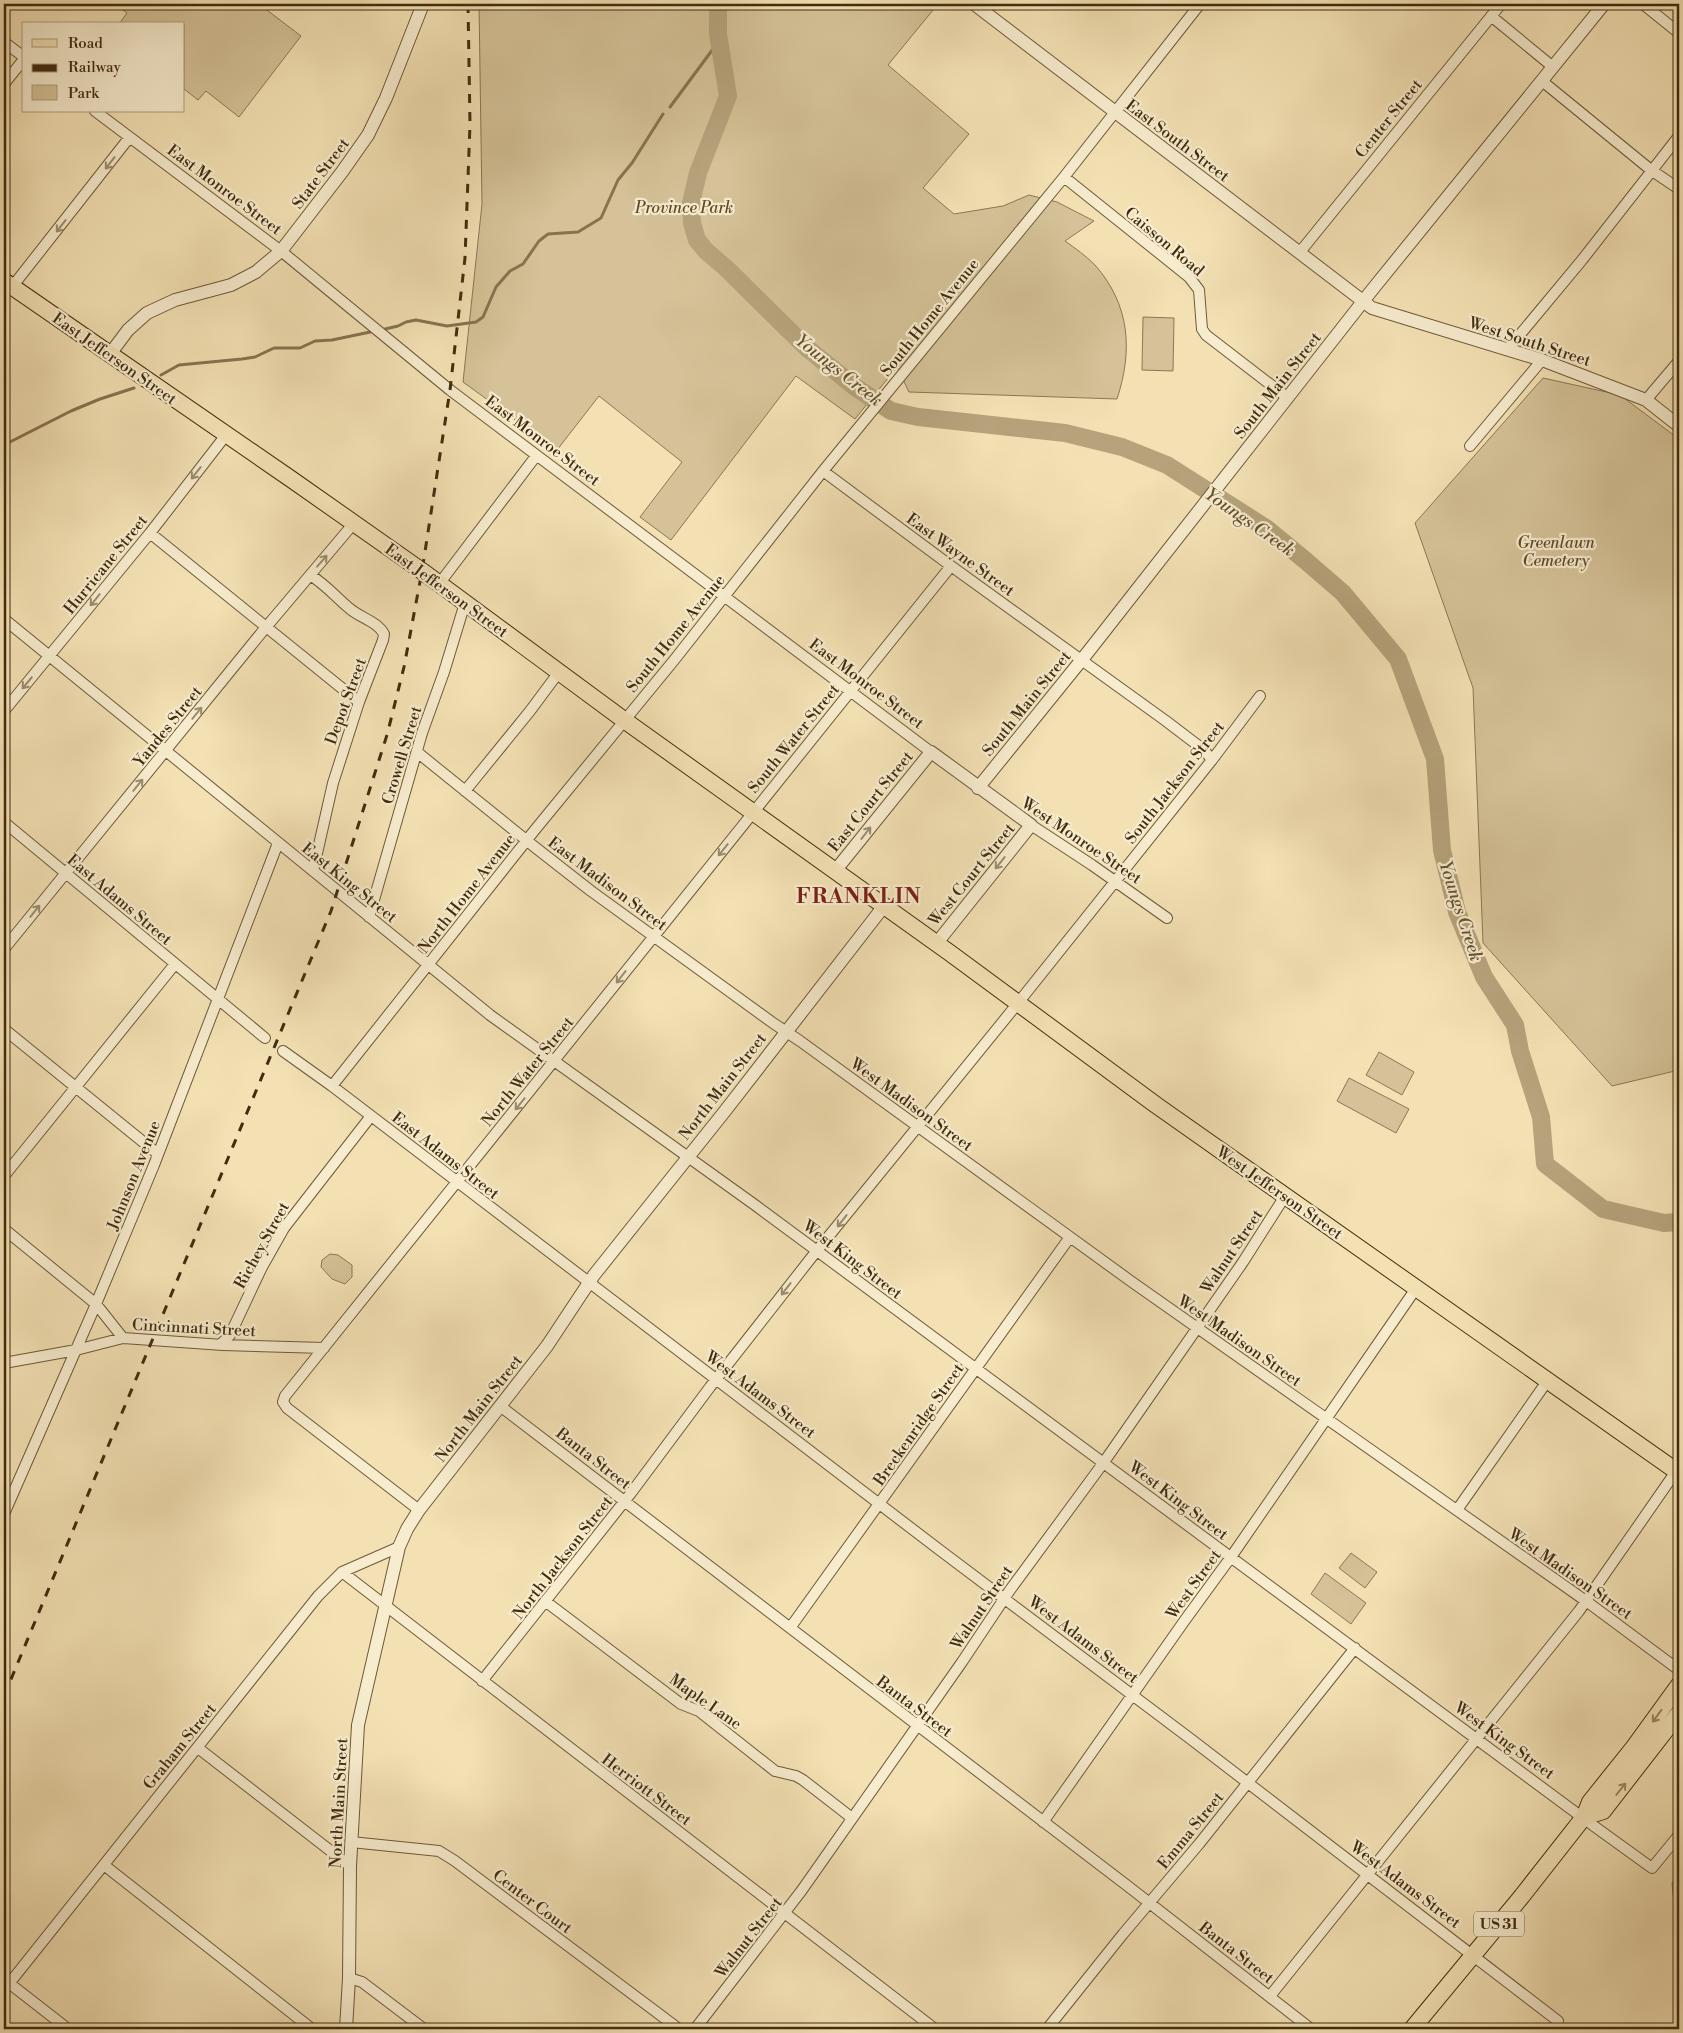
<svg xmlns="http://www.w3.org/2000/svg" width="1683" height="2033" font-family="'Libre Bodoni',serif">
	<rect width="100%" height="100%" fill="#f3e1b4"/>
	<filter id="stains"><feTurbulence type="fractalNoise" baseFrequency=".004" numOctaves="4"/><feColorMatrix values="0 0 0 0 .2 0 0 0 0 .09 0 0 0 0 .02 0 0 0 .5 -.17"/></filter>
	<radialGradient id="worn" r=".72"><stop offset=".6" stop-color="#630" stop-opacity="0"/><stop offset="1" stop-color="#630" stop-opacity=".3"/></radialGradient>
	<!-- green -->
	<path fill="#d5c298" stroke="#8b7754" d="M115,4h144l42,32 -62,81 -33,-26 -8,9 -14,-11v-65h-65l8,-11z
		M479,4h459l-50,61 81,69 -46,54 31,26 49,-8 26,-11 28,7 37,19 -29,20c10,7 21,15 30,24 35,40 38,85 22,134l-208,-7 -12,-25 -42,52 -59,-43 -125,164 -31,-23 42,-55 -83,-66 -42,54 -94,-68 19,-178z
		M1143,317l31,1 -1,53 -31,-1z
		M1543,378l77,17 59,44v631l-67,16 -129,-143 -10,-255 -58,-165z
		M1379,1052l35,20 -12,23 -36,-20z
		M1349,1078l60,31 -13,24 -59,-32z
		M330,1254l8,1 14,10v12l-7,7 -13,-5 -11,-12 1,-7z
		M1351,1553l26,19 -12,16 -26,-20z
		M1325,1573l41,30 -15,21 -40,-30z
		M1679,1874v82l-7,-73z"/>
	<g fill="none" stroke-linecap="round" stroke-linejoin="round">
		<!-- stream -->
		<path stroke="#877350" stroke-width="3" d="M670,107l43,-58 5,-15
			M381,330l17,-4 8,-4 10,-2 31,6 29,-4 7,-5 13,-30 14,-16 13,-7 16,-23 9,-7 30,-2 23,-14 17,-38 14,-17 31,-49
			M161,375l18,-10 63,-6 13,-2 19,-9h26l15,-7 17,-1 43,-9
			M4,445l67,-34 29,-12 34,-11"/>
		<!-- river -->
		<path stroke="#b6a37c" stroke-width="18" d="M718,4v30l10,62 -30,77 -7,30 1,20 5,17 9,11 21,18 80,79 48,39 36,24 27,6 147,16 57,14 45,18 99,63 40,33 37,32 55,66 37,100 7,91 15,62 27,65 31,48 5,26 21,66 4,47 58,45 61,14 15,-1"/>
		<!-- minor casing -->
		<g stroke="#6e5938" stroke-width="12">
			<path id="minor" d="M1643,4l36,29
				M1491,16l62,51
				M4,42l20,15
				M1542,81l109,89 28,19
				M4,84l20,-25
				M95,111l186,140 169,139 481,362
				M1064,177l125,100 10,13 3,39 4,6 82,63
				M1300,252l201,-248
				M12,287l117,-149
				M1508,349l74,-89 97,-124
				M1646,400l33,-39
				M1470,446l72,-86
				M823,471l128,95 215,155 38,29 8,10
				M150,533l209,169
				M310,575c15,9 26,22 39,33 11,10 28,13 35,26l-1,6 -24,62 -26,81 -20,88
				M439,584l97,-128
				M4,619l486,396 265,190 843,624 54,39 27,-33
				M4,711l146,-178 76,-98
				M417,752l119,96 55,43 182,132 27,18 332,241 454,319 93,69
				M465,791l65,-80 29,-39
				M4,822l261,216
				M1031,825l61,40 75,53
				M369,917l53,-184 22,-61 21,-69
				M4,949l258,-317 92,-109
				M4,1029l154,125
				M283,1051l49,35 609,465 251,189 366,281
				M332,1086l202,-255 141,-172 148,-188 241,-294 136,-173
				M4,1176l171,-212
				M4,1229l92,75 27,34
				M220,1345l10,-10 32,-68 22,-39 87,-112
				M4,1363l72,-13 47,-12 100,7 101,3
				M500,1406l629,481 182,142
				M419,1510l-132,-102 -4,-6 2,-6 666,-830
				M1457,1510l91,-130
				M4,1514l92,-210 58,-139 124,-322
				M342,1572l593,457
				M545,1601l136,103 18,7 76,60 21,5 7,4 49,38
				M790,1628l280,-391
				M482,1681l149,-188 79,-106 101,-129 207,-255 194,-243 48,-64
				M198,1748l152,118
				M1043,1822l142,-202 46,-63 186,-270
				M351,1842l88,9 16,10 224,168
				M104,1865l208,164
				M349,1978l13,4 62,47
				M9,1983l59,46
				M4,1990l314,-394 24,-24 57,-25
				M1270,1996l309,-385 100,-144
				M695,2029l107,-139 160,-228 48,-72 94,-128 139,-200 42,-66
				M1047,2029l76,-95 76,-90 156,-196"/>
		</g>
		<!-- tertiary casing -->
		<g stroke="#6e5938" stroke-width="14">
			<path id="tertiary" d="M974,4l398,304 170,52 104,40 33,26
				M110,354l18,-24 19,-17 28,-13 56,-15 25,-13 25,-21 61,-79 26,-37 18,-37 37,-94
				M978,788l110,-136 284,-362 232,-286
				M835,871l96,-119 100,73 -95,119
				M346,2029l3,-51 1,-112 8,-141 41,-178 8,-18 12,-19 128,-164 47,-71 131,-164 159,-205"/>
		</g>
		<!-- primary casing -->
		<g stroke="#412c0f" stroke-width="18">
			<path id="primary" d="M4,281l287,198 131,92 202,149 326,233 206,152 523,368
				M1584,1817l19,-6 76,-98
				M1412,2029l110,-133 62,-79 6,-15 44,-55 45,-62"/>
		</g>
		<!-- minor -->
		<use href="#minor" stroke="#f7ecce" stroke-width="10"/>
		<!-- tertiary -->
		<use href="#tertiary" stroke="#f7ecce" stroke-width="12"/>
		<!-- primary -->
		<use href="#primary" stroke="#f3e1b4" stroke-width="16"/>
		<!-- rail -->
		<path stroke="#412c0f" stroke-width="3" stroke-dasharray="9 9" stroke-linecap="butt" d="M4,1696l327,-785 56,-176 17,-68 18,-96 28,-181 15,-132 5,-134 -2,-120"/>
	</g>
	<!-- one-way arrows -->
	<defs><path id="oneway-shaft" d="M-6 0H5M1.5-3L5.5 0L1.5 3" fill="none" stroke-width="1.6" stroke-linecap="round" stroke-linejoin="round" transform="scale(1.25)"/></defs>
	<g stroke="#9c8c6e">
		<use href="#oneway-shaft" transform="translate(110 163) rotate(128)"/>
		<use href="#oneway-shaft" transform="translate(61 226) rotate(128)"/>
		<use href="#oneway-shaft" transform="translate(196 473) rotate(128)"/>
		<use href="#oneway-shaft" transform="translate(322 561) rotate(-49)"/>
		<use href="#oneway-shaft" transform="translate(95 600) rotate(129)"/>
		<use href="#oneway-shaft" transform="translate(27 683) rotate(130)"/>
		<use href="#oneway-shaft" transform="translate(197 713) rotate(-51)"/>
		<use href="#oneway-shaft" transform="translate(138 785) rotate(-51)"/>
		<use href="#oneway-shaft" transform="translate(866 833) rotate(-52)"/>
		<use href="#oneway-shaft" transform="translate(723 850) rotate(129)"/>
		<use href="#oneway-shaft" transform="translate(1000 863) rotate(129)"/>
		<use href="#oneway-shaft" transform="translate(35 911) rotate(-51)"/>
		<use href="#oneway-shaft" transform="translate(621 977) rotate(128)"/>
		<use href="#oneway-shaft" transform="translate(520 1104) rotate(129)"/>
		<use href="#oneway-shaft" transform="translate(842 1221) rotate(128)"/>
		<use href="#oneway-shaft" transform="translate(786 1289) rotate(128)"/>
	</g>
	<g stroke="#9a8662">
		<use href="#oneway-shaft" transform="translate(1657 1716) rotate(126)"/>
		<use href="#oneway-shaft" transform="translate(1621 1789) rotate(-51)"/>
	</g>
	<g text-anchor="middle" stroke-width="4.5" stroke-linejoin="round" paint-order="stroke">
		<!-- shield labels -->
		<rect fill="#f7ecce" stroke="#786648" stroke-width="1" x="1474" y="1911.5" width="50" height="25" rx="4"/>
		<g font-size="15" font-weight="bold" fill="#412c0f">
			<text x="1499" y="1929">US 31</text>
		</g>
		<!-- street labels -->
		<g font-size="16" fill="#412c0f" stroke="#f7ecce">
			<text transform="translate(1388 118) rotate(-51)" y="6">Center Street</text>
			<text transform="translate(1178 140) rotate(37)" y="6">East South Street</text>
			<text transform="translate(320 173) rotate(-53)" y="6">State Street</text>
			<text transform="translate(225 189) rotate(37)" y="6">East Monroe Street</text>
			<text transform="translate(1165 241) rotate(40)" y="6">Caisson Road</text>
			<text transform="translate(929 317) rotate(-51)" y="6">South Home Avenue</text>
			<text transform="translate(1530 341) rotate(18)" y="6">West South Street</text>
			<text transform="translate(115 358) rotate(35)" y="6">East Jefferson Street</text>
			<text transform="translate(1277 385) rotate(-52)" y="6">South Main Street</text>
			<text transform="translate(543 440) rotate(37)" y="6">East Monroe Street</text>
			<text transform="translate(961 554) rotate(36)" y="6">East Wayne Street</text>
			<text transform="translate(105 564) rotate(-51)" y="6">Hurricane Street</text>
			<text transform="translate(447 590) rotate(36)" y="6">East Jefferson Street</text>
			<text transform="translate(675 633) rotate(-51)" y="6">South Home Avenue</text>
			<text transform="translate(867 683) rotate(37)" y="6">East Monroe Street</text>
			<text transform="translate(345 701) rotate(-70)" y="6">Depot Street</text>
			<text transform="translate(1026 703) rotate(-51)" y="6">South Main Street</text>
			<text transform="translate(167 726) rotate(-51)" y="6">Yandes Street</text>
			<text transform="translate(793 738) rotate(-51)" y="6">South Water Street</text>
			<text transform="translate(401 755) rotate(-73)" y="6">Crowell Street</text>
			<text transform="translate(1174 782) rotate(-52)" y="6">South Jackson Street</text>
			<text transform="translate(870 801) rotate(-51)" y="6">East Court Street</text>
			<text transform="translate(1082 840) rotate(34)" y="6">West Monroe Street</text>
			<text transform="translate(971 874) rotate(-51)" y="6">West Court Street</text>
			<text transform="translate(350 882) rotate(39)" y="6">East King Street</text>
			<text transform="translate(608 883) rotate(37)" y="6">East Madison Street</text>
			<text transform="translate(466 893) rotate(-52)" y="6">North Home Avenue</text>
			<text transform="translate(120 899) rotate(40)" y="6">East Adams Street</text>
			<text transform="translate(527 1071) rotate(-51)" y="6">North Water Street</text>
			<text transform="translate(722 1086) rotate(-52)" y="6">North Main Street</text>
			<text transform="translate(912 1104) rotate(36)" y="6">West Madison Street</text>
			<text transform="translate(446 1155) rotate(38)" y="6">East Adams Street</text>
			<text transform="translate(133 1175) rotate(-68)" y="6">Johnson Avenue</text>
			<text transform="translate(1280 1192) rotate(35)" y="6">West Jefferson Street</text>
			<text transform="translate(261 1245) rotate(-61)" y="6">Richey Street</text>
			<text transform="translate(1231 1251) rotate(-56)" y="6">Walnut Street</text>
			<text transform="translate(853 1259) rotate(37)" y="6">West King Street</text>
			<text transform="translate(194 1327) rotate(3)" y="6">Cincinnati Street</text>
			<text transform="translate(1240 1340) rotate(35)" y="6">West Madison Street</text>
			<text transform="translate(761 1394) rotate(37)" y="6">West Adams Street</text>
			<text transform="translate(478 1408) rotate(-52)" y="6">North Main Street</text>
			<text transform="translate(918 1424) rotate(-55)" y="6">Breckenridge Street</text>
			<text transform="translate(594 1458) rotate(38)" y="6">Banta Street</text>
			<text transform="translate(1179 1500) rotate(37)" y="6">West King Street</text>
			<text transform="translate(562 1557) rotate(-52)" y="6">North Jackson Street</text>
			<text transform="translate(1571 1573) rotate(35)" y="6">West Madison Street</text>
			<text transform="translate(1193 1584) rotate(-54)" y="6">West Street</text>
			<text transform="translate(981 1607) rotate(-56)" y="6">Walnut Street</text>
			<text transform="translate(1084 1639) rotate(37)" y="6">West Adams Street</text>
			<text transform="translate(706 1701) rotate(35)" y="6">Maple Lane</text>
			<text transform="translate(915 1706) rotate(37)" y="6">Banta Street</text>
			<text transform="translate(1505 1740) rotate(36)" y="6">West King Street</text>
			<text transform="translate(179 1746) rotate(-51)" y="6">Graham Street</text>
			<text transform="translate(647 1789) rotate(37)" y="6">Herriott Street</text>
			<text transform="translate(338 1803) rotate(-87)" y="6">North Main Street</text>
			<text transform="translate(1190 1830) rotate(-51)" y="6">Emma Street</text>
			<text transform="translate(1406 1884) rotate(37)" y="6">West Adams Street</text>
			<text transform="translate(533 1901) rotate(37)" y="6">Center Court</text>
			<text transform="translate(748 1937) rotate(-52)" y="6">Walnut Street</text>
			<text transform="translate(1237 1952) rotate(38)" y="6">Banta Street</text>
		</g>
		<!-- park labels -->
		<g font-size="16" font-style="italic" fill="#5f4a2a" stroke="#f7ecce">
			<text x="684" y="213">Province Park</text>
			<text x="1556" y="548">Greenlawn<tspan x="1556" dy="18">Cemetery</tspan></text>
		</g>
		<!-- water labels -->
		<g font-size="18" font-style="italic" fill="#645030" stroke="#f7ecce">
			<text transform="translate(839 370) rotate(38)" y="6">Youngs Creek</text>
			<text transform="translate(1250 522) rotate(35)" y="6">Youngs Creek</text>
			<text transform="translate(1461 911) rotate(72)" y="6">Youngs Creek</text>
		</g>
		<!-- district labels -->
		<g font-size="21" font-weight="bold" letter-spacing="1" fill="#7a1f14" stroke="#f7ecce">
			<text x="859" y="903">FRANKLIN</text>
		</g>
	</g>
	<!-- margin -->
	<rect width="1683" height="2033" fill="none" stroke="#f3e1b4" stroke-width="20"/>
	<rect x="5" y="5" width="1673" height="2023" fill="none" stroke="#412c0f" stroke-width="2.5"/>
	<rect x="10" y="10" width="1663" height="2013" fill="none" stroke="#412c0f"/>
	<!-- legend -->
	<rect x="22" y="22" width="162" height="90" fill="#f7ecce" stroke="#ae9f82"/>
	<rect x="32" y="39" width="25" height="8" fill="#f3e1b4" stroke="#ae9f82"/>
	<text x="68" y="48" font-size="15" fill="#412c0f">Road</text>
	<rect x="32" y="64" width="25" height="8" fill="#412c0f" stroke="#ae9f82"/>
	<text x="68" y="72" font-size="15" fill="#412c0f">Railway</text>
	<rect x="32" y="85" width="25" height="15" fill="#d5c298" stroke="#ae9f82"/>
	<text x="68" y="98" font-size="15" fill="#412c0f">Park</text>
	<rect width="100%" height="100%" filter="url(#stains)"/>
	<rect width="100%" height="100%" fill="url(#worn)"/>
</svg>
